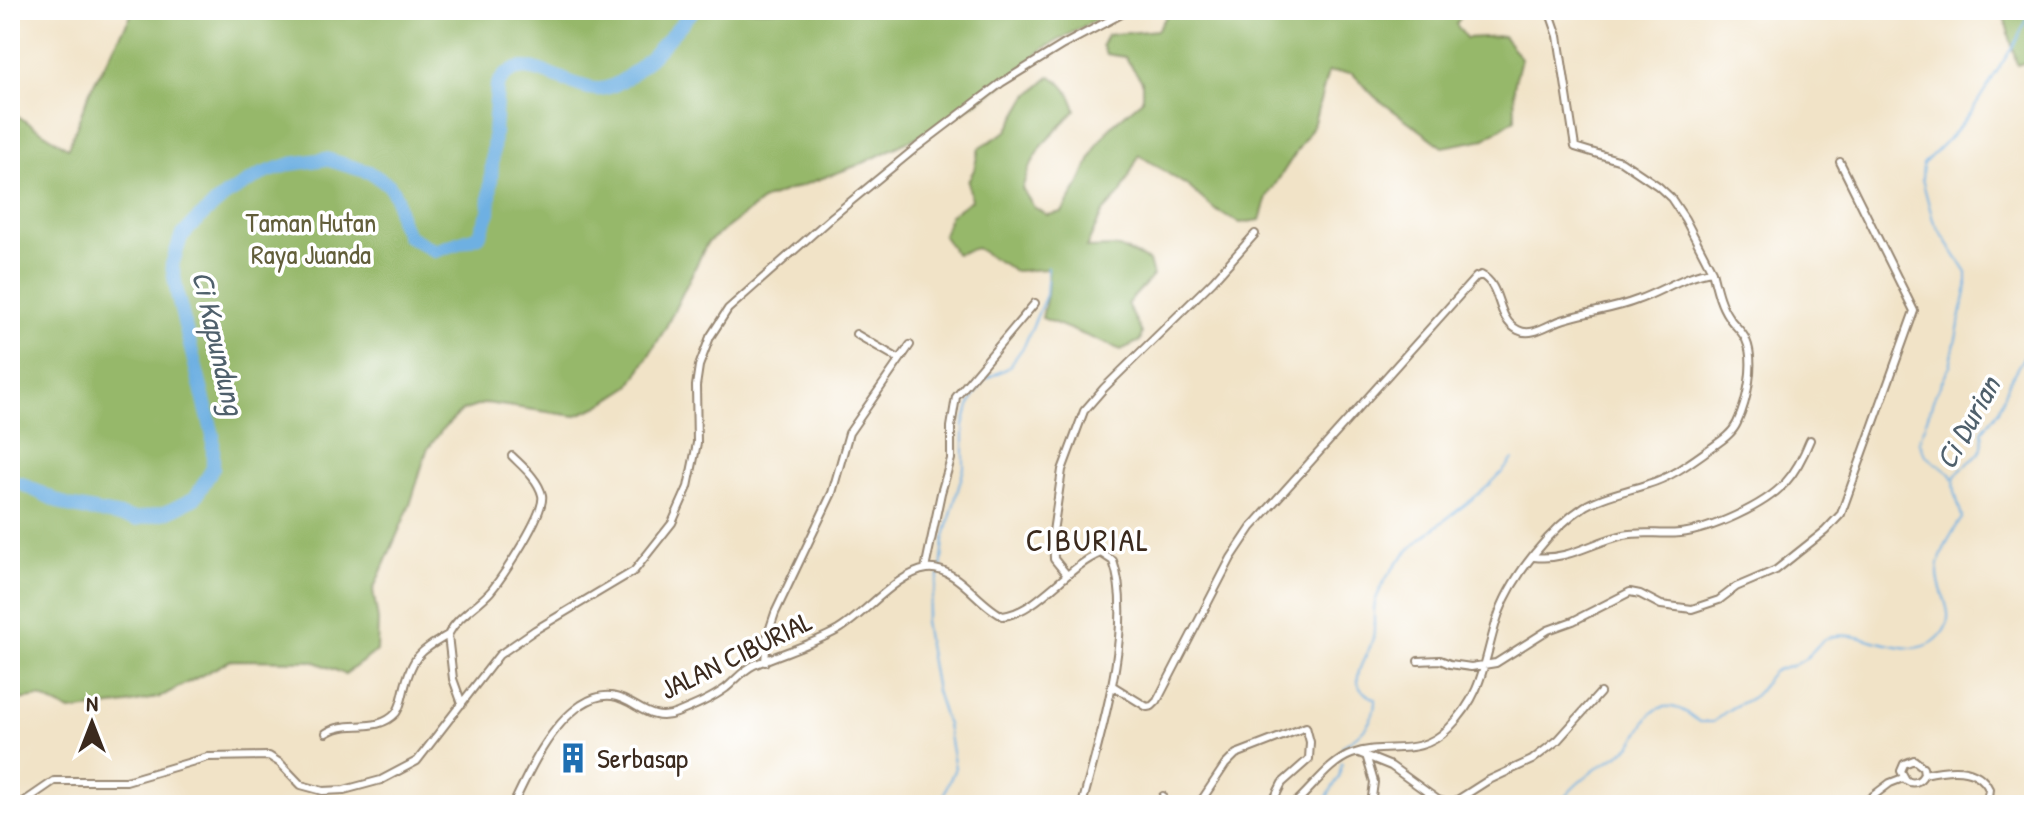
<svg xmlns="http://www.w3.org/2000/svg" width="2044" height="815" font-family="'Patrick Hand',sans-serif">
	<rect width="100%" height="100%" fill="#fff"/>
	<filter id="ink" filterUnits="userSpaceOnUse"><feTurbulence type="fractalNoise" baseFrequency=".0125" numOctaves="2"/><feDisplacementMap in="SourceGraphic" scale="16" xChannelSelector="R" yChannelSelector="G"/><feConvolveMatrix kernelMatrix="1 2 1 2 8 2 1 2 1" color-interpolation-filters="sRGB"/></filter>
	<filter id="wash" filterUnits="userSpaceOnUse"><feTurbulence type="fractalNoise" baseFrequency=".006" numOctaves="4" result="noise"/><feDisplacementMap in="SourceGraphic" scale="32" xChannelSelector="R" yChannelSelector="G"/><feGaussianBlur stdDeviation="1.8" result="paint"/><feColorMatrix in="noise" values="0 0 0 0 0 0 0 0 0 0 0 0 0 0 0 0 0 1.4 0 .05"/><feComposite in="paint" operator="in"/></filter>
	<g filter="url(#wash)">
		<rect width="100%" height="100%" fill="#f1e3c7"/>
		<!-- forest -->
		<path fill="#96b86b" stroke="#687144" stroke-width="2" d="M134,10h979l-70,39 -45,39 -52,35 -85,41 -96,35 -58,44 -42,86 -35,57 -31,20 -24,10 -89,-13 -24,8 -20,19 -15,20 -17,55 -37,85 5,30 -1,31 -32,23 -32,-13 -82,-1 -71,37 -33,7 -57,7 -30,-14 -30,4v-590l58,37 22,-57z
			M1164,10h302l-10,14 10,14 37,-2 18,22 -7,28 1,33 -30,20 -42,8 -68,-50 -23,-24 -24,-1 -15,54 -46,71 -7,23 -20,3 -25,-13 -26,-23 -50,-32 -18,38 -19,20 -16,35 33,-1 30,14 4,15 -26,28 15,29 -2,8 -19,9 -79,-32 5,-24 1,-25 -33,2 -39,-23 -20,6 -13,-18 7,-21 21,-15 -3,-19 6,-11 5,-22 28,-17 20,-34 24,-21c14,8 20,18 25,34l-32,33 -15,25 -7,21 12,18 13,8 15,-3 18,-29 17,-38 14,-19 31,-26v-19l-17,-24 -19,-3 -4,-9 5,-10 50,-5 9,-13z
			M2009,10h25v38l-3,13 -14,4 -12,-46z"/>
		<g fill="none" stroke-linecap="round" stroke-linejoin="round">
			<!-- stream -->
			<path stroke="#6eb0e2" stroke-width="2" d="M1953,479l-1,-4 -27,-20 -6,-13 16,-47 15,-29 17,-79v-14l-34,-53 -11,-41 1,-15 30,-30 18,-22 44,-69 17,-33
				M1340,757l3,-11c17,-11 33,-24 32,-47 -4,-3 -12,-6 -15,-11 -8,-15 8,-33 12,-46 5,-14 -1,-29 4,-43 24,-65 98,-87 137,-140
				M937,805l7,-11 11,-26 -8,-43 -11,-34 -12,-69 17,-52 3,-30 20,-72v-43l5,-19 15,-26 24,-12 16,-22 22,-51 2,-28
				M1322,805l17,-28 3,-14
				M1559,805c11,-17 29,-31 46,-42 8,-5 18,-10 25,-17 11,-11 16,-34 30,-38 15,-5 29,5 39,14h14c5,-3 9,-8 14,-11 8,-6 19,-9 27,-15 8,-6 11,-18 19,-24 10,-7 24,-5 33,-14 9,-8 15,-20 29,-22 36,-5 82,32 108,-4 14,-20 -5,-38 -5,-59 0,-19 14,-40 24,-55 -2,-12 -10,-27 -7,-39 6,-21 33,-15 27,-48l17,-21 11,-30 24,-41"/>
			<!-- river -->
			<path stroke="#6eb0e2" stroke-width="14" d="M10,482l12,2 46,22 68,13 31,-7 28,-14 18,-30v-33l-35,-137 -6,-33 9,-28 15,-16 29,-25 37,-22 29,-10 35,-5 43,13 20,13 7,12 4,23 8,16 27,15 44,-15 10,-24 8,-126c22,-40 65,0 98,3 32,4 78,-58 99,-79"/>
		</g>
	</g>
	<g filter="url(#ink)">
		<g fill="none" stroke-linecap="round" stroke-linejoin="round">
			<!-- minor casing -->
			<g stroke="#968672" stroke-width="10">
				<path id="minor" d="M1549,10l9,26 17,111 46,14 37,25 13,12 14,21 27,52
					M856,334l43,25
					M1534,557c34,4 58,-15 90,-22 17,-4 37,0 56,-2 30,-3 84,-27 105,-50 11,-12 19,-28 25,-43
					M925,569l16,-76 10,-34v-32l5,-30 79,-94
					M1067,575l-13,-16 -1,-27 9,-62 22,-59 20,-23 109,-107 42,-47
					M1418,661l22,-1 10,4 21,3 25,-4 52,-33 25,-9 57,-29 10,2 21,11 31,4 27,-9 17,-13 40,-17 49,-39 16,-17 73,-203 -74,-149
					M765,662l2,-25 8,-24 57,-120 17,-60 61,-88
					M1113,686l34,21 5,-1 5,-5 74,-143 20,-30 225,-251 5,-2c22,11 14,43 37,55 13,7 28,-4 41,-9 25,-9 53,-11 78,-21 26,-9 47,-25 75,-29 4,15 7,32 16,45 5,9 14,14 18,24 10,22 1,62 -9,83 -5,11 -16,18 -26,25 -20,14 -39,29 -63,36 -20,7 -44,11 -63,22 -34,22 -72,69 -86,107 -15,44 -14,80 -50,115 -32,32 -61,13 -97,26 -23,8 -40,35 -59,51
					M462,704l-9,-25 -5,-44c10,-20 29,-28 43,-44 12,-15 55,-79 51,-96 -4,-16 -19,-28 -30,-39
					M326,733c21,-14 51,1 70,-20 5,-7 6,-15 8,-23 8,-34 15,-38 44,-55
					M1359,753l32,13 47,34 13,4 36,-23 45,-21 26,-20 42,-47
					M1366,755l8,27 -3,23
					M1924,774l-1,-7 -9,-7 -10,4 -3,7 5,9c7,5 14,2 18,-6 23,-5 53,-10 65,15l-2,16
					M1199,804l26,-39 11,-11 70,-27 4,15 -1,17 -27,24 -11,22
					M19,805l35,-24h72l82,-24 61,-1 11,7 21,22 22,6 21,-1 37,-10 36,-19 82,-106 36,-25 99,-59 38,-48 16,-36 9,-44 -1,-57 3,-20 11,-29 18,-28 105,-93 84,-69 84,-64 62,-38 66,-35
					M513,805c16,-34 36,-78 68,-100 46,-30 58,24 96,8 17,-7 34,-14 49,-25 9,-7 17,-18 28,-23 27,-12 57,-20 84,-35 27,-16 59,-57 89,-61 30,-3 51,36 76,47 36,-5 63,-49 98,-63l12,8c23,64 -14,179 -31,244
					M1158,805l5,-9
					M1861,805l29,-22 13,-5"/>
			</g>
			<!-- minor -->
			<use href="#minor" stroke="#fff" stroke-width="6"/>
		</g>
	</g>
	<!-- icons -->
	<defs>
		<g id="building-bare" transform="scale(2.4)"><path d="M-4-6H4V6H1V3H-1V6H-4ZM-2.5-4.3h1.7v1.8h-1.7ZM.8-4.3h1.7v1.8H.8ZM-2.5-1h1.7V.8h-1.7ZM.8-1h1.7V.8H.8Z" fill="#1f6fb2" stroke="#fff" stroke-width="2.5" paint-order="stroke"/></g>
	</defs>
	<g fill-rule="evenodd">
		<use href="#building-bare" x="573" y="758"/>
	</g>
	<g text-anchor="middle" stroke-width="7" stroke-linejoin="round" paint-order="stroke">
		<!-- park labels -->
		<g font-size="28" fill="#625e3a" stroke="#fff">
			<text x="311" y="232">Taman Hutan<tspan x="311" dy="32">Raya Juanda</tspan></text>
		</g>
		<!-- street labels -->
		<g font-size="28" fill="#3b2a1e" stroke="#fff">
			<text transform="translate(736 655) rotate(-26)" y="10">JALAN CIBURIAL</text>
		</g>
		<!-- poi labels -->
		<g font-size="28" fill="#3b2a1e" stroke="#fff" text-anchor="start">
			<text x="597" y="768">Serbasap</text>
		</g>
		<!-- water labels -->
		<g font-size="30" font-style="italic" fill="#4f606c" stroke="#fff">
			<text transform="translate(218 343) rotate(77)" y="10">Ci Kapundung</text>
			<text transform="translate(1968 423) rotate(-61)" y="10">Ci Durian</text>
		</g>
		<!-- quarter labels -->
		<g font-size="32" letter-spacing="2" fill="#3b2a1e" stroke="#fff">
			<text x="1088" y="551">CIBURIAL</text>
		</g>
	</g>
	<!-- margin -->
	<rect width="2044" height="815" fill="none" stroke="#fff" stroke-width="40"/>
	<!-- north arrow -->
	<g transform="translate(92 723)" stroke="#ffffff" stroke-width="6" paint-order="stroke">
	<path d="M0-6L14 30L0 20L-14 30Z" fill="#3b2a1e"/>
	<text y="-12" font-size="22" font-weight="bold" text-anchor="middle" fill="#3b2a1e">N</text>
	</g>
</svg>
